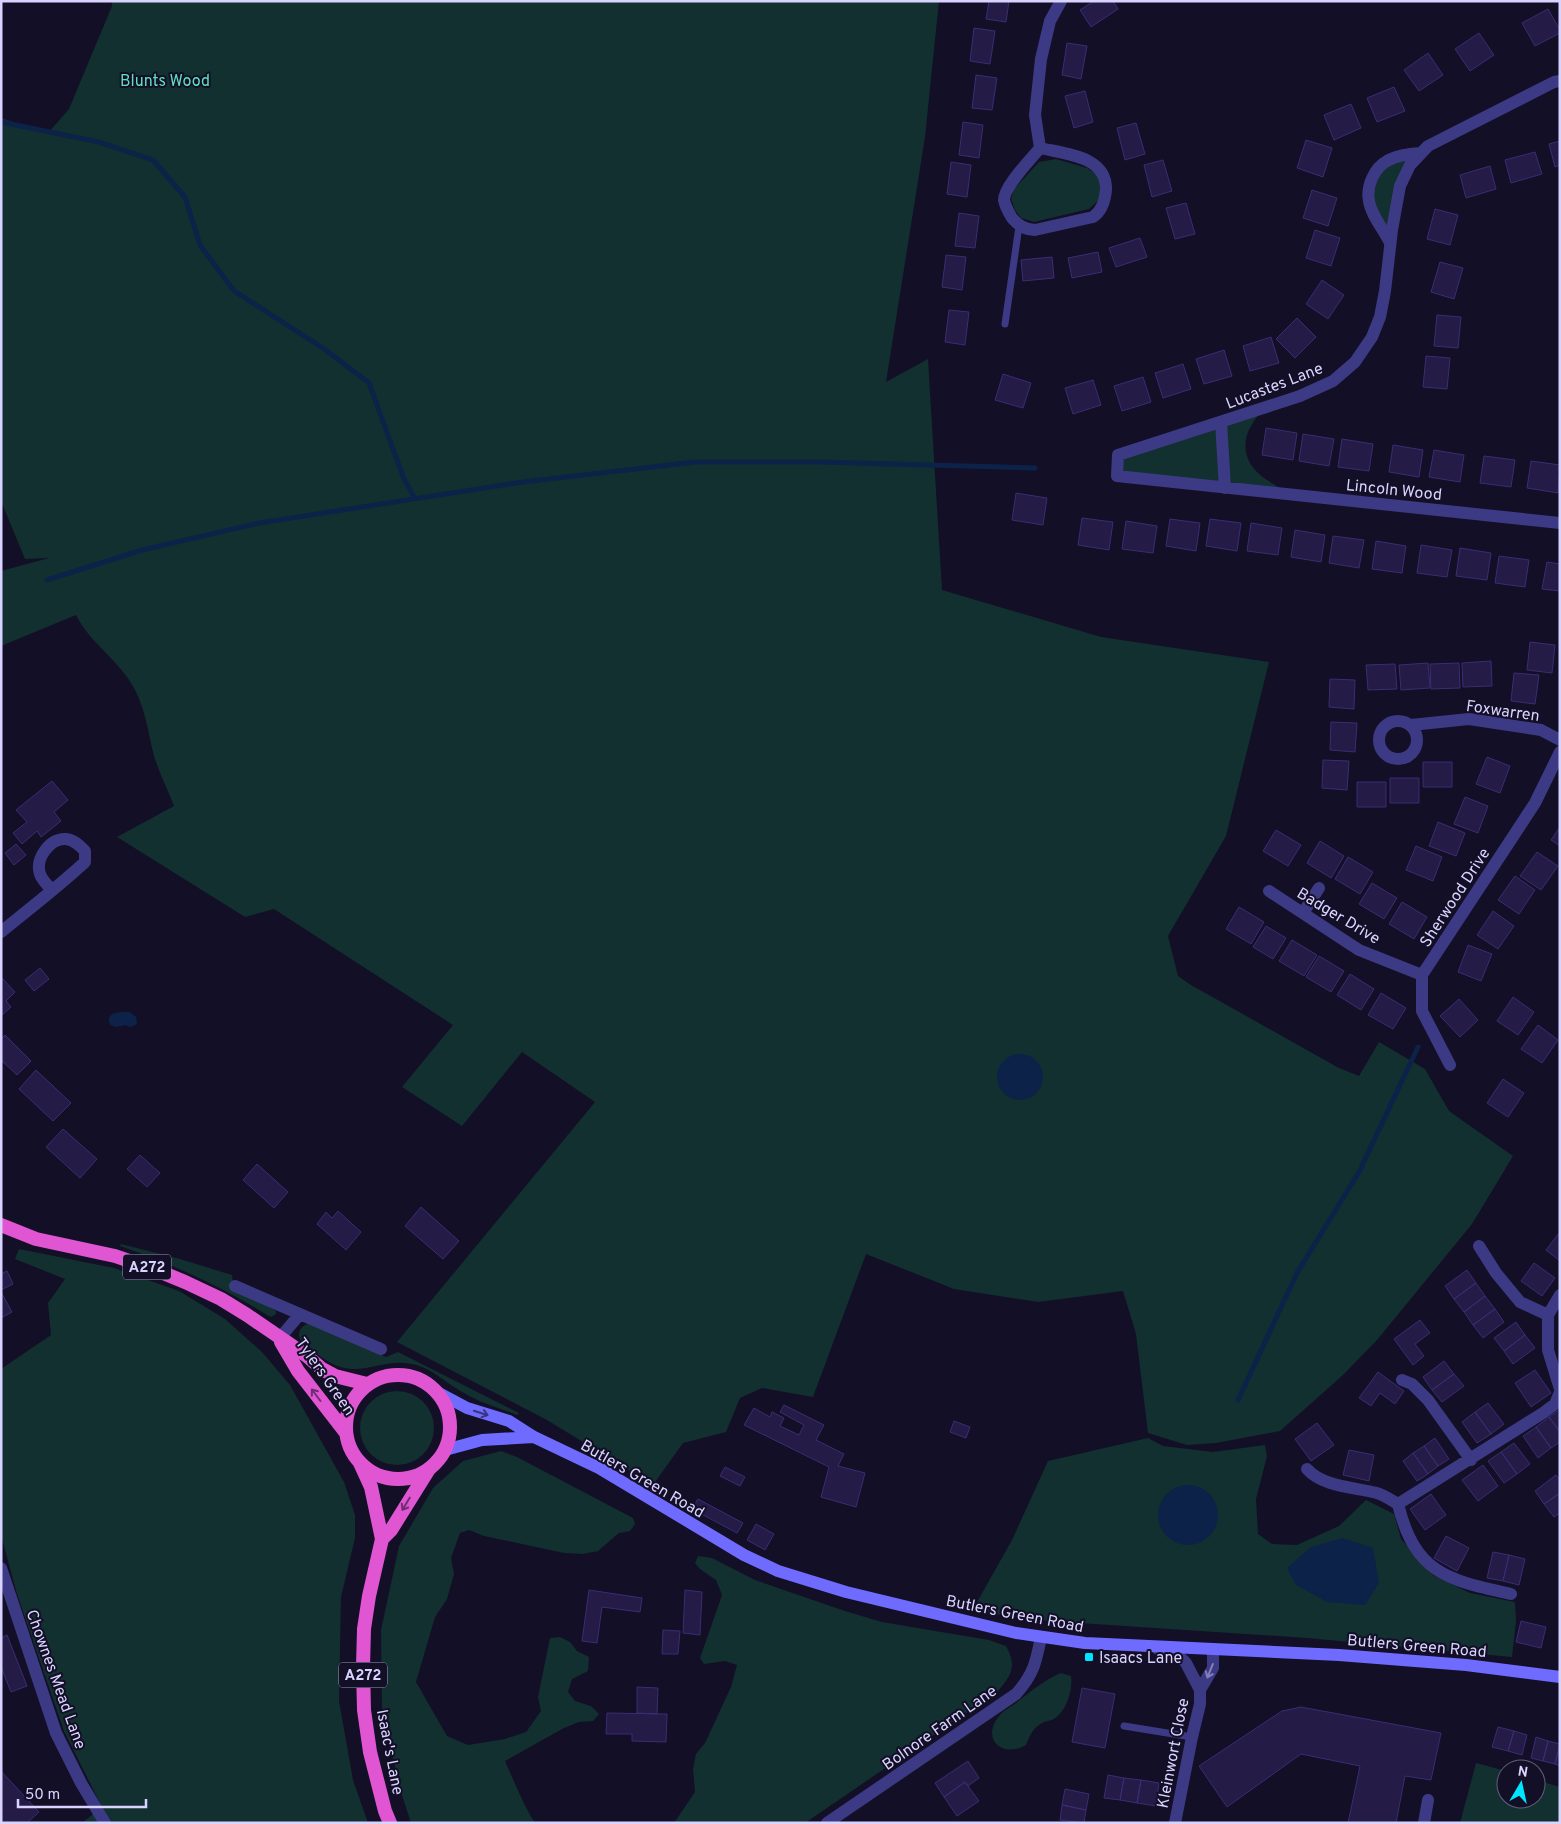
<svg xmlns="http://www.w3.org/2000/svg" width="1561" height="1824" font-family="Overpass,sans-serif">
	<rect width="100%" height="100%" fill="#130f26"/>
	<!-- green -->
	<path fill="#12302f" d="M112,1h827l-14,136 -39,245 42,-23 14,231 159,47 168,25 -43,174 -58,100 10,40 13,9 148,83 20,8 20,-34 46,27 24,42 64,45 -41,68 -95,116 -34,35 -63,56 -64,12 -29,2 -39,-12 -12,-99 -13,-43 -85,11 -84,-13 -88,-35 -53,143 -51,-9 -22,10 -14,34 -43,11 -30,42 -106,-65 -150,-78 198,-240 -73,-50 -60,74 -60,-39 51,-62 -179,-116 -29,8 -128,-80 57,-31c-6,-16 -15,-33 -20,-50 -6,-23 -8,-45 -19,-66 -15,-30 -45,-46 -59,-75l-75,31v-75l48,-13 -24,1 -24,-58v-383l47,15 21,-24 43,-103z
		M1421,153l-11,12 -20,78 -21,-41 16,-40z
		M1056,159l31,9 9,6 6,11 -2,14 -11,10 -55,13 -13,-4 -6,-8 -4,-11 3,-10 25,-27z
		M1263,408c-5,8 -13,17 -16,27 -9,34 24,48 48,61l-178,-20 1,-21z
		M121,1244l59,15 52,16 1,7 43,29v3l-5,3 -4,-2c-46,-29 -95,-51 -147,-69z
		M19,1249l95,19 65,23 46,28 37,33 28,33 54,97 11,33v23l-14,59 -2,104 14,79 15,43h-286l20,-16 -38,-76 -47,-137 -16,-59v-166l50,-34 -3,-32 17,-24 -50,-20z
		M309,1323l77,34 12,-5 121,61 -2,2c-17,-7 -37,-12 -53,-22 -14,-7 -27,-20 -42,-26 -42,-16 -63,22 -106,-14 -4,-4 -11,-8 -15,-12 -5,-8 0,-15 8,-18z
		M360 1428a37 37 0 1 1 74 0a37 37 0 1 1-74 0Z
		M1148,1438l15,8 50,6 52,-7 2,11 -11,43 2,35 14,10 25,1 42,-19 27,-26 28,14 7,25 32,36 37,18 45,9 1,19 -4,36 -205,-19 -258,-17 -77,-10 40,-71 36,-79z
		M501,1451l16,6 116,61 2,6 -5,7 -11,2 -21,18 -15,3 -19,-1 -80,-17 -15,-6 -9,3 -9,25 3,16 -7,25 -12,18 -19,65 31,54 21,9 37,-6 21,-7 15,-21 -3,-14 12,-59 10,-1 10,5 7,9 12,6 -1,14 -16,8 -4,13 7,9 16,5 8,8 -6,7 -14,1 -15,6 -59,33c10,22 17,41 30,62h-124l-10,-31 -19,-81 -1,-81 18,-84 34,-58 30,-27z
		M698,1556l14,2 43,22 90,31 37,11 107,18 17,6c11,21 6,28 -8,45l-193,132h-131l21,-31 -2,-23 3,-15 9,-11 26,-56 6,-22 -12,-4 -21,3 -4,-6 22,-63 -6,-15 -16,-11 -5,-6z
		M1061,1673l10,3c2,13 -4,35 -17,43 -4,2 -8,2 -12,4 -9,5 -12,12 -16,22 -25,14 -46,-7 -26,-30 4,-5 11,-8 16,-12 14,-11 28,-23 45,-30z
		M1476,1763l30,8v28h30v-19l24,7v36h-100z"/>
	<!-- water -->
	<path fill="#0c2248" d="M121,1012h9l6,5 1,6 -3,3 -5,1 -3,-2 -10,2 -6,-2c-4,-10 3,-12 11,-13z
		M997 1077a23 23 0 1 1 46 0a23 23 0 1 1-46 0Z
		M1158 1515a30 30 0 1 1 60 0a30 30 0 1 1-60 0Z
		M1343,1538l30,10 6,35 -14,22 -38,-3 -31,-17 -9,-17 24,-21z"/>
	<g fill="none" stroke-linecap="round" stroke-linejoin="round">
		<!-- stream -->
		<path stroke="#0c2248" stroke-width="5" d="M1,122l98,20 54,18 32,37 15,48 34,46 89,57 46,35 35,96 11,20
			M47,580l95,-30 117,-27 264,-41 172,-20h127l213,6
			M1238,1400l59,-127 62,-101 59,-125"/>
	</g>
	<!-- building -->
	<path fill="#241b47" stroke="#3b2d73" d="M989,1h20l-3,21 -20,-3z
		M1094,1h19l5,8 -27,18 -11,-17z
		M1548,9l12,21v3l-25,13 -13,-23z
		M974,28l21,3 -5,33 -20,-3z
		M1479,33l15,22 -24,16 -15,-22z
		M1067,43l20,3 -6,33 -19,-4z
		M1428,53l15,22 -24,16 -15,-21z
		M976,75l21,3 -5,32 -20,-2z
		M1394,87l11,24 -28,11 -10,-24z
		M1085,91l8,31 -19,6 -9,-32z
		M1351,104l10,24 -27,12 -10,-25z
		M963,122l20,3 -4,33 -20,-3z
		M1136,123l9,31 -20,6 -8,-32z
		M1306,140l26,8 -9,29 -26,-9z
		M1560,141v24l-5,2 -6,-23z
		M1535,152l7,22 -31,9 -6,-23z
		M1163,160l9,31 -20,6 -8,-32z
		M951,162l20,3 -4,32 -20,-3z
		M1490,166l6,23 -30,9 -6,-23z
		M1312,190l25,8 -9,28 -25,-8z
		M1186,203l9,31 -20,5 -9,-31z
		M1435,209l23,6 -8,30 -23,-6z
		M959,213l20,3 -4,32 -20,-2z
		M1315,230l25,8 -9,28 -25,-8z
		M1140,238l7,19 -31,10 -7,-19z
		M1098,252l4,20 -30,6 -4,-20z
		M946,255l20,2 -4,33 -20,-3z
		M1052,257l2,21 -31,3 -2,-21z
		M1440,262l23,6 -9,31 -23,-7z
		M1322,280l22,15 -16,24 -22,-15z
		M949,310l20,2 -4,33 -20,-3z
		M1437,315l24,2 -3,31 -24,-2z
		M1297,318l19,19 -21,21 -19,-19z
		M1271,337l8,26 -29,8 -7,-25z
		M1224,350l8,26 -28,8 -8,-25z
		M1426,356l24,2 -3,31 -24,-2z
		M1183,364l8,25 -28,9 -8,-25z
		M1003,374l28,9 -8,25 -28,-8z
		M1143,377l8,25 -29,9 -8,-25z
		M1093,380l8,25 -28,9 -8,-26z
		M1266,428l31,5 -4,27 -31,-5z
		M1303,434l31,5 -5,27 -30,-5z
		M1342,439l31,5 -4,27 -31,-4z
		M1393,445l30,5 -4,27 -30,-5z
		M1434,450l30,5 -4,27 -31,-5z
		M1484,456l31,4 -4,27 -31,-4z
		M1531,461l29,4 -2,28 -31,-5z
		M1016,493l31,5 -4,27 -31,-5z
		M1082,518l31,4 -4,28 -31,-5z
		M1170,519l30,4 -4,28 -30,-5z
		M1210,519l31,4 -4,28 -31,-5z
		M1126,521l31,5 -4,27 -31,-4z
		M1251,523l31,5 -4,27 -31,-4z
		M1295,530l30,5 -4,27 -30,-5z
		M1333,536l31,4 -5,28 -30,-5z
		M1376,541l30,5 -4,27 -30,-4z
		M1421,545l31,5 -5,27 -30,-4z
		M1460,548l31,5 -4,27 -31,-4z
		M1499,556l30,4 -4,27 -30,-4z
		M1547,562l13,2v27l-18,-2z
		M1530,642l25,3 -3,28 -25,-3z
		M1491,661l1,25 -29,1 -1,-24z
		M1428,663l2,25 -29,2 -2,-25z
		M1459,663l1,25 -29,1 -1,-25z
		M1395,664l2,25 -29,1 -2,-25z
		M1514,673l25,2 -4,29 -24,-3z
		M1330,679l25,1 -1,29 -25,-2z
		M1331,722l26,1 -2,29 -25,-2z
		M1487,757l23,9 -10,27 -24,-9z
		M1323,760l26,1 -2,29 -25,-2z
		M1423,762h29v25h-29z
		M1390,778h29v25h-29z
		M52,781l16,19 -14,12 7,9 -20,16 -4,-6 -15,13 -9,-11 14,-11 -11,-12z
		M1357,782h29v25h-29z
		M1465,797l23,9 -10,27 -24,-9z
		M1438,822l27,11 -9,23 -27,-10z
		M1560,827v19l-9,-6z
		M1276,830l25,15 -13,21 -25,-15z
		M1320,841l24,15 -13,22 -24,-15z
		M16,844l10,11 -12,10 -9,-12z
		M1416,846l26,11 -9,24 -27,-11z
		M1537,852l21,14 -17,24 -21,-14z
		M1348,857l25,15 -13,22 -25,-15z
		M1515,876l20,14 -16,24 -21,-14z
		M1372,883l25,15 -13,21 -25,-15z
		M1402,902l25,15 -13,22 -25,-15z
		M1239,907l25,15 -13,22 -25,-15z
		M1493,911l21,15 -16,23 -21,-14z
		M1266,926l20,12 -13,21 -20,-12z
		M1292,940l25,15 -13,21 -25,-15z
		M1468,945l24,9 -11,27 -23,-9z
		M1319,956l25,15 -13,21 -25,-15z
		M40,968l9,11 -15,12 -9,-11z
		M1350,974l24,15 -13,21 -24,-15z
		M1,977l14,15 -9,9 5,6 -10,9z
		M1381,993l25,15 -13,21 -25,-14z
		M1513,997l21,15 -16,23 -21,-14z
		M1459,999l19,21 -18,17 -20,-21z
		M1538,1025l20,15 -16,23 -21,-14z
		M5,1035l26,26 -14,14 -16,-15v-21z
		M36,1070l35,33 -18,18 -34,-32z
		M1503,1079l21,14 -16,24 -21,-14z
		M63,1129l34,30 -17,19 -34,-31z
		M140,1155l20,18 -13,14 -20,-18z
		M257,1164l31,28 -14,16 -31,-28z
		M421,1207l38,34 -16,18 -38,-33z
		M338,1211l23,21 -15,18 -29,-26 9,-12 6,6z
		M1559,1233h1v28l-14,-11z
		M1534,1263l21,15 -13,18 -21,-15z
		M1467,1270l9,13 -22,16 -9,-13z
		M7,1271l6,13 -12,6v-16z
		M1476,1283l9,13 -21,16 -10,-13z
		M1,1292l11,20 -11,6z
		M1485,1296l10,13 -22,16 -9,-13z
		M1495,1309l9,13 -21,16 -10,-13z
		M1420,1320l10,13 -15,11 9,12 -11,9 -19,-26z
		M1516,1322l9,13 -21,16 -10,-13z
		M1525,1335l10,13 -22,16 -9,-13z
		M1444,1361l10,13 -22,16 -9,-13z
		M1535,1370l16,23 -20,14 -16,-24z
		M1378,1372l26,19 -9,13 -15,-11 -9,13 -12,-8z
		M1454,1374l10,12 -22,16 -10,-12z
		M1488,1403l16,21 -13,10 -16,-22z
		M784,1405l40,20 -8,15 28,14 -6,12 27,7 -9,34 -35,-10 8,-30 -85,-42 10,-17 16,9 2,-5 12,6 -4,8 19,9 5,-10 -24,-13z
		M1560,1409v23l-11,-15z
		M1475,1412l16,22 -14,9 -15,-21z
		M1549,1417l11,15v10l-9,6 -15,-21z
		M954,1421l16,6 -4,11 -16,-6z
		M1317,1423l17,22 -23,16 -16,-22z
		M1536,1427l15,21 -13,10 -15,-22z
		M1435,1438l14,21 -11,7 -14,-20z
		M1514,1443l16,21 -13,10 -16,-22z
		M1424,1446l14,20 -10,8 -15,-21z
		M1349,1450l25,5 -5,26 -26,-6z
		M1501,1452l16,22 -13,9 -16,-22z
		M1413,1453l15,21 -11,7 -14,-20z
		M1483,1465l15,21 -20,15 -16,-21z
		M725,1467l20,10 -5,9 -20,-10z
		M1556,1475l4,5v13l-16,11 -9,-13z
		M1560,1493v20l-6,4 -10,-13z
		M1431,1494l15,21 -21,15 -15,-21z
		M698,1499l45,24 -6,10 -45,-24z
		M756,1524l18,10 -9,16 -18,-10z
		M1446,1536l23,12 -12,23 -23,-13z
		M1493,1552l16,3 -6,26 -16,-3z
		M1509,1555l16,4 -6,26 -16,-4z
		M589,1590l53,8 -2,14 -38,-5 -5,36 -15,-2z
		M685,1590l17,2 -2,43 -17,-2z
		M1521,1621l25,6 -5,21 -25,-6z
		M663,1630l17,1 -2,23h-16z
		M7,1635l20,51 -16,6 -10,-25v-29z
		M637,1687l21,1 -1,26 -20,-1z
		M1082,1688l33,6 -10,54 -33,-6z
		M1301,1707l140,26 -10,47 -26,-4 -9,47h-48l12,-57 -59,-12 -74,53 -28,-41 83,-55z
		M607,1713l60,1 -1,28 -34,-1v-7h-26z
		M1498,1727l16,4 -6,20 -16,-4z
		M1514,1731l13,4 -5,20 -14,-4z
		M1536,1737l12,4 -5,20 -12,-3z
		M1548,1741l12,3 -5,20 -12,-3z
		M1560,1746v20l-5,-2z
		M968,1761l11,17 -11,8 -3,-4 -21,15 -9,-14z
		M1,1771l38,41 -12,11h-26z
		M1108,1775l16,3 -4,22 -16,-2z
		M1124,1778l17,2 -4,23 -17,-3z
		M1141,1780l18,3 -3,23 -19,-3z
		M965,1782l14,19 -22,15 -13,-19z
		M1065,1789l24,5 -3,16 -24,-5z
		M1062,1805l24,5 -2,13 -24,-3z"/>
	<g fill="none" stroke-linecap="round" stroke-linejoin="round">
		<!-- service -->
		<path stroke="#3d3a85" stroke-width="7" d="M1005,324l14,-98
			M1124,1726l68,11"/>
		<!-- minor -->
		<path stroke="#3d3a85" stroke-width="12" d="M1560,81l-6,1 -126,64 -18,19 -10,21 -8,44 -7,61 -5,26 -8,20 -17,25 -22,19 -33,15 -182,59 -1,21 443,47
			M1040,148c26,6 67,8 66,42 -1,11 -4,21 -13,27l-58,13c-11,-1 -16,-4 -23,-12 -3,-5 -7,-13 -8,-18 0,-14 27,-41 36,-52l-5,-33 6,-56 9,-38 11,-20
			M1390,243c-6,-13 -19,-28 -21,-42 -3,-14 5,-33 18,-40 10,-6 22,-7 34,-8
			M1221,422l4,66
			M1379 740a19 19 0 1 1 38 0a19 19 0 1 1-38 0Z
			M1411,725l58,-6 72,11 19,10
			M1269,891l90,59 63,25
			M1303,913l16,-25
			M1,932c28,-23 57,-45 84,-70v-11c-6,-6 -12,-12 -20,-12 -16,0 -30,20 -25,35 2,6 8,12 12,16
			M1450,1065l-28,-54v-36l113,-172 25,-51
			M1479,1246l17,27 24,29 28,13
			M235,1286l146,63
			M1560,1295l-12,20v35l12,39
			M279,1339l21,-25
			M1402,1380l10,4 16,16 43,60
			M1307,1469c16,18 47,18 70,24 7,2 14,7 21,11
			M1,1568l55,165 25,50 24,40
			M1511,1594c-63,-14 -96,-20 -113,-90l145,-91 12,-9 5,-12
			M1158,1649l22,8 6,6 14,27v14l-8,33 -17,86
			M1200,1690l13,-22v-18
			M827,1823l189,-129c18,-20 20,-32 25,-57
			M1424,1823l4,-23"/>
		<!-- secondary -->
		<path stroke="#6f6bff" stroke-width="12" d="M437,1392l30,16 42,13 25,16 65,31 145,87 34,16 68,21 170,41 69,10 254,12 127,10 94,12
			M445,1450l37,-10 52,-3"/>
		<!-- trunk -->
		<path stroke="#e055d1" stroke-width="14" d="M1,1225l35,14 79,17 41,14 29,12 36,17 26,16 60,41 15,13 13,7 32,8
			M281,1342l17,29 48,62
			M346 1427a52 52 0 1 1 104 0a52 52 0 1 1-104 0Z
			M360,1463l11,24 11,52 -13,57 -5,33 -1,38 1,43 6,42 15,59 5,12
			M382,1539l9,-9 38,-61"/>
	</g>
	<!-- one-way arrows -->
	<defs><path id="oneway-shaft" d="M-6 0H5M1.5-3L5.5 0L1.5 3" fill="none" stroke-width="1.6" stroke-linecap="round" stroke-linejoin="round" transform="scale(1.25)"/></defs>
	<g stroke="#6f2e73">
		<use href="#oneway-shaft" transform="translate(316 1395) rotate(-127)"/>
		<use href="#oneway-shaft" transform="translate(406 1504) rotate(121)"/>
	</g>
	<use stroke="#38347d" href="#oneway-shaft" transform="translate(481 1413) rotate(18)"/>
	<use stroke="#837fbc" href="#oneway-shaft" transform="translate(1210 1671) rotate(112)"/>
	<!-- markers -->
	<rect fill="#00e5ff" stroke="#130f26" stroke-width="2" x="1084" y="1652" width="10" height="10" rx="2.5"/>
	<g text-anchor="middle" stroke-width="4" stroke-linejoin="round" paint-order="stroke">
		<!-- shield labels -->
		<g fill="#130f26" stroke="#9e99be" stroke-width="1">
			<rect x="123" y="1254.5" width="48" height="25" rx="4"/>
			<rect x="339" y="1662.5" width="48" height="25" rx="4"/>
		</g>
		<g font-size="15" font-weight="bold" fill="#d9d4ff">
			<text x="147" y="1272">A272</text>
			<text x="363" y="1680">A272</text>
		</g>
		<!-- park labels -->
		<g font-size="16" fill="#5fe0c0" stroke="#130f26">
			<text x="165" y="86">Blunts Wood</text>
		</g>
		<!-- street labels -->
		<g font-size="16" fill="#d9d4ff" stroke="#130f26">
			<text transform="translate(1274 385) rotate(-21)" y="6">Lucastes Lane</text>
			<text transform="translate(1394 489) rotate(6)" y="6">Lincoln Wood</text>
			<text transform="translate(1503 710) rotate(8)" y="6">Foxwarren</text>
			<text transform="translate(1454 897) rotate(-57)" y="6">Sherwood Drive</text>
			<text transform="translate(1339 915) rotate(31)" y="6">Badger Drive</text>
			<text transform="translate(326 1376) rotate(55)" y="6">Tylers Green</text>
			<text transform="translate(643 1478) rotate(30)" y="6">Butlers Green Road</text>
			<text transform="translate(1015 1613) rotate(11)" y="6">Butlers Green Road</text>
			<text transform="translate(1417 1645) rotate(5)" y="6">Butlers Green Road</text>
			<text transform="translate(57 1679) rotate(70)" y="6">Chownes Mead Lane</text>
			<text transform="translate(939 1727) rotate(-35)" y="6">Bolnore Farm Lane</text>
			<text transform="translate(391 1752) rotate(79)" y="6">Isaac's Lane</text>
			<text transform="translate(1172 1753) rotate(-79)" y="6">Kleinwort Close</text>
		</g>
		<!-- poi labels -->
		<g font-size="16" fill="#d9d4ff" stroke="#130f26" text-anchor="start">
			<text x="1099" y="1663">Isaacs Lane</text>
		</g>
	</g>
	<!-- border -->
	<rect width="1561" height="1824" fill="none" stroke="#d9d4ff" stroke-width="5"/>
	<!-- north arrow -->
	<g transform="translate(1521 1784) rotate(9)"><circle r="24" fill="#130f26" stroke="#625e7d"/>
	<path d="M0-4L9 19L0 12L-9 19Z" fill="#00e5ff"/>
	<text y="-8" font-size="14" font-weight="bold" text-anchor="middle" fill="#d9d4ff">N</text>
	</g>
	<!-- scale -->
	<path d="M18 1799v8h128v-8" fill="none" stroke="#d9d4ff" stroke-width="2.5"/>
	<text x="25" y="1799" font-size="15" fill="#d9d4ff" stroke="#130f26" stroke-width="4" paint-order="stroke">50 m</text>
</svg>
